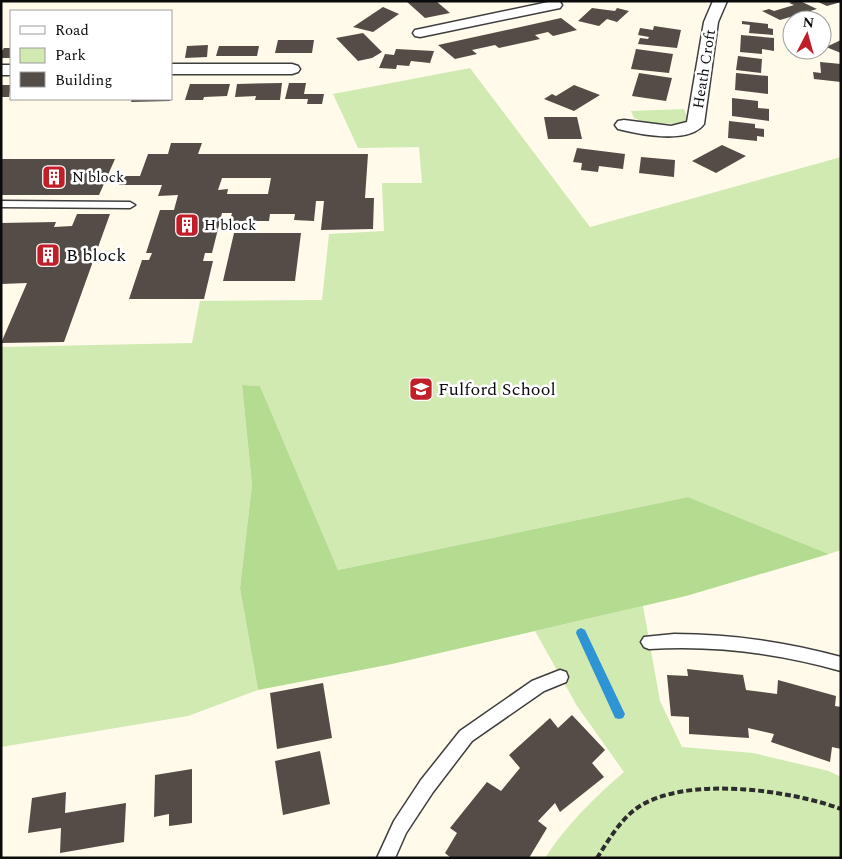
<svg xmlns="http://www.w3.org/2000/svg" width="842" height="859" font-family="Spectral,serif">
	<rect width="100%" height="100%" fill="#fffae9"/>
	<!-- green -->
	<path fill="#d0eab2" d="M470,68l120,159 251,-70v393l-12,4 -141,-57 -350,73 -78,-184 -18,-1 10,100 -12,103 18,102 -70,26 -187,31v-400l191,-4 8,-42 122,-1 7,-66 55,-3 -2,-48h40l-3,-36 -61,1 -25,-54z
		M684,109l4,10 -5,5 -36,-1 -13,-5 -3,-7z
		M643,606l17,95 22,46 71,6 76,18 12,6v81h-296c21,-33 50,-61 79,-86l-47,-66 -42,-75z"/>
	<!-- forest -->
	<path fill="#b3dc90" d="M242,385l18,1 78,184 350,-73 141,57 -143,42 -294,68 -134,26 -18,-102 12,-103z"/>
	<g fill="none" stroke-linecap="round" stroke-linejoin="round">
		<!-- stream -->
		<path fill="#2f94d3" fill-rule="evenodd" d="M581,628l4,2 38,80 2,4 -2,4 -4,1 -4,-1 -39,-85 1,-3z"/>
	</g>
	<!-- building -->
	<path fill="#544c47" fill-rule="evenodd" d="M406,1h30l14,12 -25,5z
		M795,1h5l17,8 -37,11 -18,-9 7,-2 5,2 20,-6 -5,-2z
		M816,1h25v1l-14,4z
		M383,7l16,7 -26,18 -20,-5z
		M592,8l23,3 2,-3 12,3 -12,11 -10,-3 -8,7 -21,-5z
		M561,18l16,12 -24,6 -5,-4 -13,3 5,4 -41,9 -4,-3 -23,5 5,4 -22,5 -17,-14z
		M742,21l26,3v4l5,1v6l-24,-2 1,-8 -8,-1z
		M654,26l27,4 -4,18 -39,-4 2,-6 8,1 1,-2 -11,-2 2,-7 13,2z
		M363,33l19,19 -10,6 -14,3 -22,-23z
		M741,35l33,3v13l-12,-2v5l-22,-2z
		M278,40h36l-2,13h-37z
		M841,40v13l-15,-6z
		M208,45l-1,12 -22,1 2,-12z
		M219,46h40l-2,10h-41z
		M4,48h7v10h-10v-6z
		M396,49l38,2 -4,12 -19,-2 -2,5 -12,-1 -1,4 -17,-1 6,-14 9,1z
		M636,49l37,5 -4,19 -38,-4z
		M738,56l24,3 -1,14 -25,-3z
		M820,62l21,2v18l-27,-3 -1,-7 8,1z
		M639,73l33,5 -6,23 -34,-5z
		M736,73l32,3v18l-33,-4z
		M282,83l-2,17h-25l1,-4 -21,1 2,-13z
		M289,83h17l-2,11h20l-2,10h-15l1,-5h-23z
		M190,84h40l-3,12 -23,1 -1,3h-18z
		M1,85h10l-2,12h-8z
		M574,85l26,10 -26,16 -30,-12 8,-5 4,2z
		M732,98l26,3v7l11,1v12l-37,-5z
		M132,99h39l-1,2 -39,1z
		M544,117h33l5,22h-34z
		M729,121l26,3v4l9,1v8l-7,-1v5l-29,-3z
		M171,143h31l-4,11h170l-3,44h9l-1,31 -52,1 3,-29h-8l-2,20 -20,-1 1,-6h-25l-1,7h-39l2,-8h-10l-10,40h-7l-2,8h10l-9,38h-75l13,-39h7l3,-7h-6l14,-43h14l4,-15 -20,1 4,-11h-43l4,-9h17l8,-22h20zM222,178h49l-3,16h-41l1,-5 -10,1z
		M722,145l24,11 -30,17 -24,-12z
		M577,148l48,6 -2,15 -24,-3 -1,6 -17,-2 1,-7 -9,-1z
		M641,157l34,3 -1,17 -35,-4z
		M1,159h114l-16,36h-98z
		M77,214h33l-46,128 -63,1 26,-60 -26,1v-61l55,-1 -2,5 18,-1z
		M234,233h67l-6,48h-72z
		M687,669l56,6 3,15 31,4 1,-14 58,16 -1,10 6,1v42l-9,-2 -2,15 -59,-20 3,-8 -26,-6 1,10 -60,-4v-17l-18,-1 -4,-41 21,1z
		M323,683l9,55 -55,11 -7,-56z
		M572,715l33,35 -13,13 12,14 -44,35 -5,-9 -17,18 9,7 -18,30h-78l-6,-5 12,-20 -7,-5 37,-46 14,9 19,-23 -11,-13 41,-37 8,10z
		M320,751l10,53 -47,11 -8,-54z
		M192,769v54l-23,3v-12l-15,3 1,-42z
		M66,792l-1,21 61,-10 -2,39 -64,11 1,-25 -33,5 4,-35z"/>
	<g fill="none" stroke-linecap="round" stroke-linejoin="round">
		<!-- service casing -->
		<g stroke="#3e3e3e" stroke-width="3">
			<path id="service" d="M1,201l129,1 5,3 -5,3 -129,-1z
				M674,634c57,0 112,8 167,23v14c-64,-18 -126,-26 -192,-22l-5,-2 -3,-5 3,-5z
				M560,670l6,2 2,5 -2,5 -22,9 -72,50 -39,51 -27,41 -11,25h-18l17,-37 27,-41 39,-49 72,-50z"/>
		</g>
		<!-- minor casing -->
		<g stroke="#3e3e3e" stroke-width="3">
			<path id="minor" d="M553,1l7,1 2,3 -2,3 -5,1 -135,28 -5,-1 -2,-3 2,-3 5,-1z
				M713,1h14l-9,21 -14,102c-15,21 -66,10 -86,5l-3,-4 3,-4 6,-1 47,6 16,-4 17,-100z
				M171,64h121l6,2 2,3 -2,3 -6,2h-121z
				M1,65h10v10h-10z"/>
		</g>
		<!-- path -->
		<path stroke="#2d2d2d" stroke-width="4" stroke-dasharray="6 3" stroke-linecap="butt" d="M597,858c11,-17 23,-38 40,-50 48,-33 153,-18 204,1"/>
		<!-- service -->
		<use href="#service" fill="#fff" fill-rule="evenodd"/>
		<!-- minor -->
		<use href="#minor" fill="#fff" fill-rule="evenodd"/>
	</g>
	<!-- icons -->
	<defs>
		<g id="building-square" transform="scale(1.25)"><rect x="-9" y="-9" width="18" height="18" rx="4" fill="#c01e28" stroke="#fff"/><path d="M-4-6H4V6H1V3H-1V6H-4ZM-2.5-4.3h1.7v1.8h-1.7ZM.8-4.3h1.7v1.8H.8ZM-2.5-1h1.7V.8h-1.7ZM.8-1h1.7V.8H.8Z" fill="#fff"/></g>
		<g id="school-square" transform="scale(1.25)"><rect x="-9" y="-9" width="18" height="18" rx="4" fill="#c01e28" stroke="#fff"/><path d="M0-5L7-2L0 1L-7-2ZM-4 1L0 2.5L4 1V4Q0 6-4 4Z" fill="#fff"/></g>
	</defs>
	<g fill-rule="evenodd">
		<use href="#building-square" x="54" y="177"/>
		<use href="#building-square" x="187" y="225"/>
		<use href="#building-square" x="48" y="255"/>
		<use href="#school-square" x="421" y="389"/>
	</g>
	<g text-anchor="middle" stroke-width="5" stroke-linejoin="round" paint-order="stroke">
		<!-- far-street labels -->
		<g font-size="15" fill="#0b0b0b" stroke="#fff">
			<text transform="translate(704 69) rotate(-81)" y="5">Heath Croft</text>
		</g>
		<!-- far-poi labels -->
		<g font-size="15" fill="#0b0b0b" stroke="#fff" text-anchor="start">
			<text x="72" y="182">N block</text>
			<text x="204" y="230">H block</text>
		</g>
		<!-- poi labels -->
		<g font-size="18" fill="#0b0b0b" stroke="#fff" text-anchor="start">
			<text x="66" y="261">B block</text>
			<text x="438" y="395">Fulford School</text>
		</g>
	</g>
	<!-- border -->
	<rect width="842" height="859" fill="none" stroke="#0b0b0b" stroke-width="5"/>
	<!-- legend -->
	<rect x="10" y="10" width="162" height="90" fill="#ffffff" stroke="#9d9d9d"/>
	<rect x="20" y="26" width="25" height="8" fill="#ffffff" stroke="#9d9d9d"/>
	<text x="55" y="35" font-size="15" fill="#0b0b0b">Road</text>
	<rect x="20" y="48" width="25" height="15" fill="#d0eab2" stroke="#9d9d9d"/>
	<text x="55" y="60" font-size="15" fill="#0b0b0b">Park</text>
	<rect x="20" y="72" width="25" height="15" fill="#544c47" stroke="#9d9d9d"/>
	<text x="55" y="85" font-size="15" fill="#0b0b0b">Building</text>
	<!-- north arrow -->
	<g transform="translate(807 35) rotate(6)"><circle r="24" fill="#ffffff" stroke="#9d9d9d"/>
	<path d="M0-4L9 19L0 12L-9 19Z" fill="#c01e28"/>
	<text y="-8" font-size="14" font-weight="bold" text-anchor="middle" fill="#0b0b0b">N</text>
	</g>
</svg>
